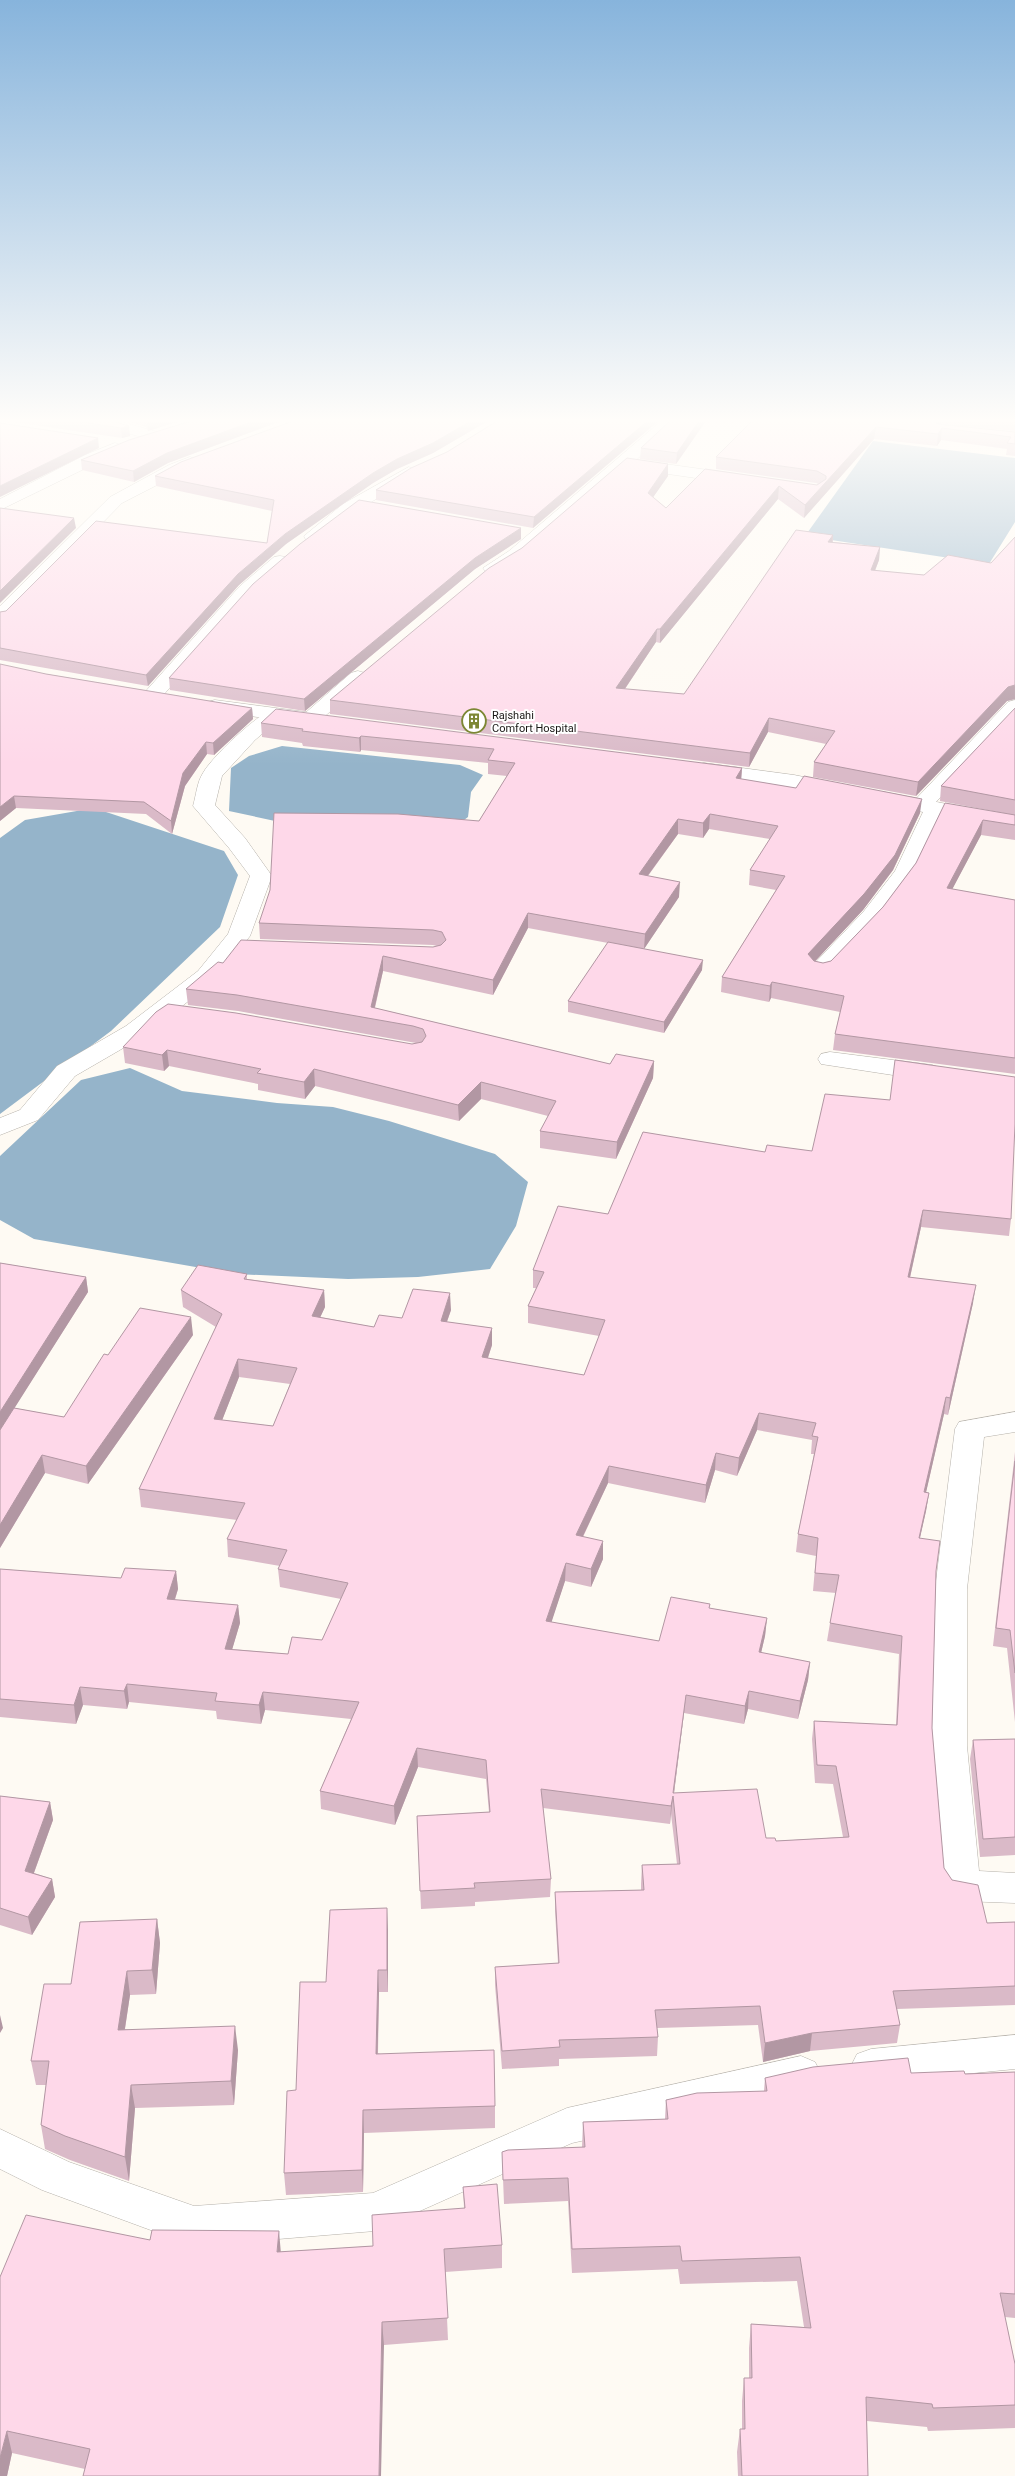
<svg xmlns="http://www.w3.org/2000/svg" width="1015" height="2476" font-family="Roboto,sans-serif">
	<rect width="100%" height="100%" fill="#fefaf3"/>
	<!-- water -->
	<path fill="#95b4ca" d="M873,441l142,17v64l-26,42 -184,-28z
		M282,746l178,19 23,10 -12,17 -3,25 -12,9 -153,1 -74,-16 2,-43 18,-12z
		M94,808l130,43 14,24 -18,52 -109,104 -111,83v-276l25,-18z
		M130,1068l52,23 95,12 56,4 56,14 106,33 33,28 -12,44 -26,43 -72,8 -70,2 -112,-5 -202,-35 -34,-19v-64l81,-76z"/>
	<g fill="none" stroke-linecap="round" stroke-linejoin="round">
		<!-- minor casing -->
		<g stroke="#b5b1aa" stroke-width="1">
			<path id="minor" d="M82,418h26l53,15 3,3 -8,5 -72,-20z
				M665,418h17l-46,42 101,14 8,5 -2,3 -6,2 -110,-16 -106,91 -23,13h-12l-3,-4 26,-17z
				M115,443l6,2 2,3 -2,3 -121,59v-11l85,-44z
				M190,457l6,2 2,3 -2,3 -74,38 -116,118 -6,1v-16l110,-109 59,-32z
				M409,467l8,5 -2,3 -60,37 -37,28h-12l-2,-4 39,-32z
				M280,556l6,1 3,4 -3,4 -34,29 -93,106h-14l-3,-4 3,-4 95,-106 34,-29z
				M358,671l7,2 3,4 -3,4 -48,42h-14l-3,-4 3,-4 48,-42z
				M1015,700v17l-79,85 6,2 4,4 -33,69 -33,44 -51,54 -8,2 -8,-2 -4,-5 4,-5 51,-54 31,-40 28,-59 -10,-2 -4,-4 4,-4 95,-100z
				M274,709l7,2 3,4 -29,25 -33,36 -7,29 30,33 27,38 -22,60 -36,45 -70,55 -69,40 -37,44 -38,15v-17l20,-8 37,-44 69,-40 72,-55 30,-37 22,-58 -21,-28 -36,-42c3,-10 4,-24 10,-33 8,-15 55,-60 71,-64z
				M830,1052l102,13 9,3 4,5 -4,5 -9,3 -111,-17 -3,-5 3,-5z
				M1015,1412v20l-31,5 -17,152v157l12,125 36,2v30l-53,-2 -13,-4 -6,-11 -12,-140 4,-157 20,-160 4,-7z
				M1015,2035v34l-144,14 -14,-5 -6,-12 6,-12 14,-5z
				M801,2056l14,6 6,12 -6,12 -14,6 -229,51 -197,88 -181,15 -152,-56 -42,-21v-40l69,33 125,44 179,-13 194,-85z"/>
		</g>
		<!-- tertiary casing -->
		<g stroke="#b5b1aa" stroke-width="1">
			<path id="tertiary" d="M215,700l91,12 7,2 3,4 -3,4 -7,2 -98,-14 -3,-4 3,-4z
				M704,763l90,12 50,10 3,4 -3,4 -7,2 -140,-22 -3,-4 3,-4z
				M884,792l131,25v12l-138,-27 -3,-4 3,-4z"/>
		</g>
		<!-- minor -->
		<use href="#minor" fill="#fff" fill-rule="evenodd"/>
		<!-- tertiary -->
		<use href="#tertiary" fill="#fff" fill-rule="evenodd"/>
	</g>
	<!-- wall -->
	<path fill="#dabac8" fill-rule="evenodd" d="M0,418h102l27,8 1,10 -8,2 -122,-18z
		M116,418h74l-42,13 -2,-4z
		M201,418h88l-121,45 -34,19 -52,-12 -1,-10z
		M301,418h192l-60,35 -36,16 -24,14 -87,61 -47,41 -91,101 -148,-26v-48l6,-1 261,-68 5,-32 -116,-25 -1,-10z
		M502,418h160l-129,110 -157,-28v-10l71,-38z
		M673,418h35l-32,46 -36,-5 1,-11z
		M755,418h260v13l-74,-7 74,8v24l-9,-1 1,-6 -66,-9 -4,6 -63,-7 -70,79 -26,-19 -118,144 -4,-1 -31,47 59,5 149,-159v7l47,5 -1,13 -4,11 49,4 67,-12 24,-26v162l-8,2 -91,95 -103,-19 1,-15 12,-18 -58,-12 -19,35 -419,-53v-14l338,-236v12l-15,21 13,11 39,-39 112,16 1,-1 -2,-1 -100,-14v-12z
		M521,528v11l-46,30 -170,142 -135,-21 -1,-12z
		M46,674l206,34 1,11 -39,36 -7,-1 -22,32 -13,48 -26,-20 -130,-6 -16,13z
		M1015,708v132l-34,-5 -29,54 63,11v174l-182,-24 2,-16 5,-22 -69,-14 -2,4 -48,-10 1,-15 54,-87 -27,-5 1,-15 20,-31 -61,-10 -6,9 -25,-4 -30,42 31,21 -35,52 58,21 -38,63 -96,-21v-11l40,-58 -80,-15 -35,67 -110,-24 -8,37 235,56 44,-3 -1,17 -37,81 -76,-11v-17l8,-15 -67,-17 -22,22 -144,-35 -10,13 -47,-9v-6l-89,-18 -5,5 -39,-8 -2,-16 289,-3 4,-1 -178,-32 -50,-6 -2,-16 37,-26 210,-16 4,-1 -4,-1 -173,-6 -1,-16 220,-102 28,-45 -19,-2v-11l-127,-13 -1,2 -57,-6 -1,-3 -40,-6 -1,-14 481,45 -1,11 179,34 -27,57 -30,40 -48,51 8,2 8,-2 52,-54 33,-44 29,-60 68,12 -73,-14 1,-15z
		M643,1132l368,87 -2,17 -88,-9 -11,51 63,25 -25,112 -4,-1 -18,78 3,1 -3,18 -6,27 16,33 -4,157 12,140 8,12 35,43 28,-1v83l-118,4 3,16 -3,18 -87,8 -47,11 -5,-37 -101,3 1,9 -1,19 -98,3v7l-57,3 -7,-84v-18l63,-4 -3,-52v-19l86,-2v-6l1,-19 35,-1 -6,-50 -1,10 -127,-16 8,71 -1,18 -75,5v4l-54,3 -4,-93 72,-4 -3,-33 -68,-12 -23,58 -74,-16 -1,-18 31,-72 -86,-9 -4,14 -44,-5 -1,-8 -87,-9 -2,7 -44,-4 -7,19 -76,-7v-148l121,9 55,-7 2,18 -3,11 63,5 2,18 -8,26 56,5 34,-14 19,-41 -61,-12 -2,-18 2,-3 -52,-9 -1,-18 10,-19 -96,-13 -2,-18 77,-162 -33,-20 -2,-17 66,-16v5l77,11 1,17 -5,10 54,10 28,-9 49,-8 -4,12 45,6v17l-4,13 96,17 15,-39 -71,-13v-17l8,-18h-3v-18l75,-56zM239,1377l51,7 -17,42 -51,-6zM757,1430l55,10 -1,14h3l-16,80 -2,18 20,4 -3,35 23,2 -6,30 -3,18 72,13 -3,71 -82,-4 -2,18 3,44 18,1 10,53 -67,4 -10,-3 -92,-45 10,-80 60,11 4,-15 50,10 10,-39 2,-18 -49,-9 4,-17 2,-18 -58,-10 1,-4 -51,37 -108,-19 14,-41 26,6 12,-28 -20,-22 25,-54 97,20 10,-33 22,6z
		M0,1263l86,14 2,15 -74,116 50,9 44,-62 85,-20 -105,149 -43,-11 -45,75z
		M1015,1452v270l-8,-74 -14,-2z
		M1015,1739v116l-35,2 -10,-98 3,-19z
		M0,1796l50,6 3,18 -19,53 18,6 3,18 -23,38 -32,-10z
		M157,1919l3,24 -4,51 -26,1 -5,34 113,21 -4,55 -99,3 -6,73 -59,-21 -25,-11 -4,-24 5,-40h-10l-5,-24 40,-77z
		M388,1930v62h-9l-1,61 117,53v22l-131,5 -1,59 -77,3 -2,-22 12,-83z
		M1015,2072v246l-10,-1 10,47v64l-87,3 -1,-4 -60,-6 1,55h-130l-1,-24 3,-23h2v-28l2,-23h5v-30l2,-24 53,3 -7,-46 -117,3 -2,-15 -106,4 -4,-72 -64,3 -2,-52 80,-5 1,-25 82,-3 1,-19 98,-9 1,-13 146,-5 54,1z
		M463,2187l39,58v23l-57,4 3,68 -64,5 -299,124 -73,-16 -5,23 -7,-199 150,-37 131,12 92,-6 91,-38z"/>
	<!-- shaded-wall -->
	<path fill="#b297a3" d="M155,418h35l-42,13 -1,-10z
		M262,418h27l-121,45 -34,19 -1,-11 34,-18z
		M476,418h17l-60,35 -36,16 -24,14 -87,61 -47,41 -91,101 -2,-11 92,-101 47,-40 88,-61 24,-14z
		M651,418h11l-129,110 1,-11z
		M701,418h7l-32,46 1,-11z
		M934,418h8l-1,6 -10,7 1,-12z
		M129,426l1,10 -8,2 -1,-10z
		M876,427l-2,12 -70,79 1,-13z
		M942,428l-1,12 -4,6 1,-12z
		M98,438l1,10 -99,49v-11z
		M668,464v12l-21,30 1,-13z
		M779,486l-1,13 -118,144v-14z
		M74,518l2,10 -76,75v-12z
		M521,528v11l-46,30 -170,142 -1,-12 171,-141z
		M833,535l-1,13 -4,-6z
		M880,547l-1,13 -9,23 1,-13z
		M657,629l-1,13 -40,60v-14z
		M1015,685v14l-8,2 -91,95 2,-14 90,-95z
		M252,708l1,11 -39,36 -1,-12z
		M769,718l-1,14 -19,35 1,-14z
		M361,736v14l-1,2 -1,-14z
		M206,742l1,12 -22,32 -13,48 -1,-13 12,-48z
		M742,768l-1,14 -5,-4z
		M14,796l2,12 -16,13v-14z
		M922,799l-2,14 -27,57 -30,40 -56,60 1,-16z
		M710,814l-1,15 -6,9v-15z
		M678,819v15l-40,55 1,-15z
		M983,820l-2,15 -36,68 2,-15z
		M680,882l-1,15 -35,52 1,-15z
		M528,913v15l-35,67v-15z
		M383,956v15l-11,48 -1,-12z
		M703,960l-1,10 -38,63v-11z
		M772,982l-1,16 -2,4 1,-16z
		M167,1050l2,16 -5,5 -2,-16z
		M654,1061l-1,17 -37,81 1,-17z
		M314,1069l1,17 -10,13 -1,-17z
		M481,1082v17l-22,22 -1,-16z
		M923,1210l-2,17 -15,68 2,-18z
		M86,1277l2,15 -88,139v-19z
		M976,1285l-3,18 -25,112 2,-17z
		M324,1290l1,17 -12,26 -1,-17z
		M450,1293l1,17 -10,28v-17z
		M191,1317l2,18 -105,149 -2,-18z
		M492,1328v17l-10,30v-18z
		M238,1359l1,18 -23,59 -2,-17z
		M946,1397l-2,17 -22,96 2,-18z
		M759,1413l-2,17 -20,46 2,-18z
		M716,1453l-1,17 -10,33 1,-18z
		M42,1455l3,18 -45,75v-23z
		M609,1466l-1,17 -33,70 1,-18z
		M929,1493l-3,18 -10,44 3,-17z
		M603,1541v18l-12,28v-18z
		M566,1563l-1,18 -19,58v-18z
		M176,1571l2,18 -9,28 -2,-18z
		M238,1605l2,18 -13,44 -2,-18z
		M767,1618l-2,18 -8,34 2,-18z
		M810,1662l-2,18 -10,39 2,-18z
		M127,1684l2,18 -2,7 -3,-18z
		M80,1687l3,18 -7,19 -2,-19z
		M749,1691l-1,18 -4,15 1,-18z
		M263,1692l2,18 -4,14 -2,-19z
		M686,1695l-2,18 -11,88v-4z
		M417,1748l1,19 -23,58 -1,-19z
		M673,1796l-2,18 -1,10 1,-18z
		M50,1802l3,18 -25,69 -3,-18z
		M52,1879l3,18 -23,38 -4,-18z
		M387,1908l1,22v62l-1,-22z
		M157,1919l3,24 -4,51 -4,-24z
		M378,1970l1,22 -2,84 -1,-22z
		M127,1971l3,24 -9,59 -3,-24z
		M0,2015l3,13 -3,5z
		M235,2026l3,24 -4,55 -3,-24z
		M812,2033l-2,18 -47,11 2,-19z
		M131,2085l4,23 -6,73 -4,-24z
		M363,2110l1,23 -1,59 -1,-22z
		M279,2231l2,23 -4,-2z
		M382,2322l2,23 -3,131h-2z
		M7,2431l5,22 -5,23h-7v-18z"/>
	<!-- building -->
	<path fill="#fed8e9" stroke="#b297a3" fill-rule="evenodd" d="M57,418h45l27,8 -8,2z
		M145,418h10l-8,3z
		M201,418h61l-95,35 -34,18 -52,-11 48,-20z
		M301,418h175l-43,25 -36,16 -24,14 -88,61 -47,40 -92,101 -146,-27v-36l6,-1 90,-90 171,22 7,-43 -119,-24 26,-14z
		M502,418h149l-117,99 -158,-27 35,-22 36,-16z
		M673,418h28l-24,35 -36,-5z
		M755,418h179l-2,1 5,5 78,8v12l-8,-1 4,-6 -69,-9 -4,6 -62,-7 -71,78 -26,-19 -119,143h-3l-41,59 68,6 112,-164 37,5 -5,7 52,5 -9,23 53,5 24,-20 43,8 24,-26v148l-7,2 -90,95 -104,-20 21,-31 -66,-13 -19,35 -420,-53 159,-132 33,-20 105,-90 41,6 -20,29 18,15 39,-39 112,16 9,-6v-3l-9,-5 -101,-14z
		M0,423l98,15 -98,48z
		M359,500l162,28 -46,30 -171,141 -135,-21 84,-94 47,-40z
		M0,508l74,10 -74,73z
		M0,664l46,10 206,34 -39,35 -7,-1 -23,31 -12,48 -27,-19 -130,-6 -14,11z
		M1015,708v92l-74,-14z
		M276,709l466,59 -6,10 60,10 8,-12 118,23 -27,56 -31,39 -56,60 6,7 9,2 8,-2 52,-54 33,-44 29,-60 70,12v10l-32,-5 -36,68 68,12v158l-180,-24 9,-38 -72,-14 -2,4 -48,-9 63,-101 -35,-6 28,-44 -68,-12 -7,9 -25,-4 -39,55 41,8 -35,52 -117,-21 -35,67 -110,-24 -12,51 239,57 6,-10 38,7 -37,81 -77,-11 16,-30 -75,-19 -23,23 -144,-36 -10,13 -47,-9 4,-4 -94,-19 -5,5 -39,-8 33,-35 12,-8 68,9 176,31 10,-2 4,-6 -3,-7 -10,-3 -176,-31 -51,-6 32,-27 5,1 18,-23 192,7 8,-2 5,-5 -4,-8 -9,-2 -174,-7 11,-33 4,-77 124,1 81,7 36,-58 -27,-3 6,-11 -133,-13 -2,2 -57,-7 1,-2 -42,-6z
		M608,942l95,18 -39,62 -96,-21z
		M895,1060l120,17v47l-4,95 -88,-9 -15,67 68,8 -26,113 -4,-1 -22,95 5,1 -10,45 21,3 -4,30 -4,157 12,140 8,12 26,5 9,38 28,-1v64l-122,5 7,34 -88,8 -47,10 -5,-37 -105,4 3,27 -99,3 1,7 -58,4 -7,-84 64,-4 -4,-71 89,-2 -2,-25 38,-1 -7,-68 -2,10 -130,-17 10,90 -77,4 1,5 -55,3 -3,-75 73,-4 -4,-52 -69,-12 -23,58 -74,-15 39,-89 -96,-10 -4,13 -44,-4 2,-8 -90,-9 -3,7 -44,-4 -6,18 -74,-6v-130l121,9 4,-10 51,3 -9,28 71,6 -13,44 63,5 4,-17 30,3 26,-57 -70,-14 9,-19 -60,-11 18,-36 -106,-14 83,-175 -41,-24 17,-25 49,9 -3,5 80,11 -12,26 62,11 5,-12 23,3 11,-29 37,4 -9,28 51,7 -10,29 102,18 21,-55 -77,-14 16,-34 -11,-2 25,-64 50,8 35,-82 122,20 2,-7 45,6 13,-57 65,6zM238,1359l59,9 -24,58 -59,-7zM759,1413l57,10 -4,13 6,1 -20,97 20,4 -3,35 24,2 -9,48 72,13 -5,89 -83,-4 3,44 19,1 13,71 -73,4 -1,-3h-9l-9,-49 -84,4 13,-98 59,11 4,-15 51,10 10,-39 -51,-10 8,-34 -58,-10 1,-4 -39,-7 -12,44 -113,-20 20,-58 25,6 12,-28 -27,-6 33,-69 97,19 10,-32 23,5z
		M0,1263l86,14 -86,135z
		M140,1308l51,9 -105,149 -44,-11 -42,70v-95l14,-22 50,9 40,-63 4,1z
		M1015,1461v212l-5,-43 -14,-2z
		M1015,1739v98l-32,2 -10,-99z
		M0,1796l50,6 -25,69 27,8 -24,38 -28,-9z
		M387,1908v62h-9l-2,84 118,-4 1,56 -132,4 -1,60 -78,3 3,-82 9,-1 4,-108h26l4,-72z
		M157,1919l-5,51 -25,1 -9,59 117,-4 -4,55 -100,4 -6,72 -60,-21 -24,-11 8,-64h-18l13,-77h27l9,-62z
		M908,2058l3,15 53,-2 1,3 50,-2v222l-15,-1 15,71v41l-82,3 -1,-4 -66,-7 2,79h-126l-2,-47h5l-1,-51h8l-1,-54 60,4 -11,-71 -118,4 -2,-15 -108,3 -4,-71 -65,2 -1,-28 6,-2 77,-3 -2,-25 85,-3 -2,-19 31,-7 70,-2 -2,-13 48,-11z
		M497,2184l5,61 -58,4 4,69 -66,4 -3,154h-296l7,-27 -83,-18 -7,27v-181l26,-62 124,25 2,-10 127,1 -2,21 96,-6 -1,-31 93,-7 -2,-21z"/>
	<!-- sky -->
	<linearGradient id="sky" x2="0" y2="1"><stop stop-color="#87b4dc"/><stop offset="0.55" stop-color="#fffdfa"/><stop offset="1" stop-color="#fffdfa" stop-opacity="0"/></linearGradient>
	<rect width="1015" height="765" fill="url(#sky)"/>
	<!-- icons -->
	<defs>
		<g id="building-ring" transform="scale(1.25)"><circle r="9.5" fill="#fff" stroke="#7c8734" stroke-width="1.5"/><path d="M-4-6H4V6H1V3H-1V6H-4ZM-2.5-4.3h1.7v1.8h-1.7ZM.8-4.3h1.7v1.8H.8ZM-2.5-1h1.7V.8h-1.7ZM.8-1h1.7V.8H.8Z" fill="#7c8734"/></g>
	</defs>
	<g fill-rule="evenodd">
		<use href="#building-ring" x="474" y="721"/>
	</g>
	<g text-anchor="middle" stroke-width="4" stroke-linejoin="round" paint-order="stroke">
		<!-- far-poi labels -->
		<g font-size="11" fill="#191815" stroke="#fff" text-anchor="start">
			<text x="492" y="719">Rajshahi<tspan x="492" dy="13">Comfort Hospital</tspan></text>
		</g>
	</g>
</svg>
